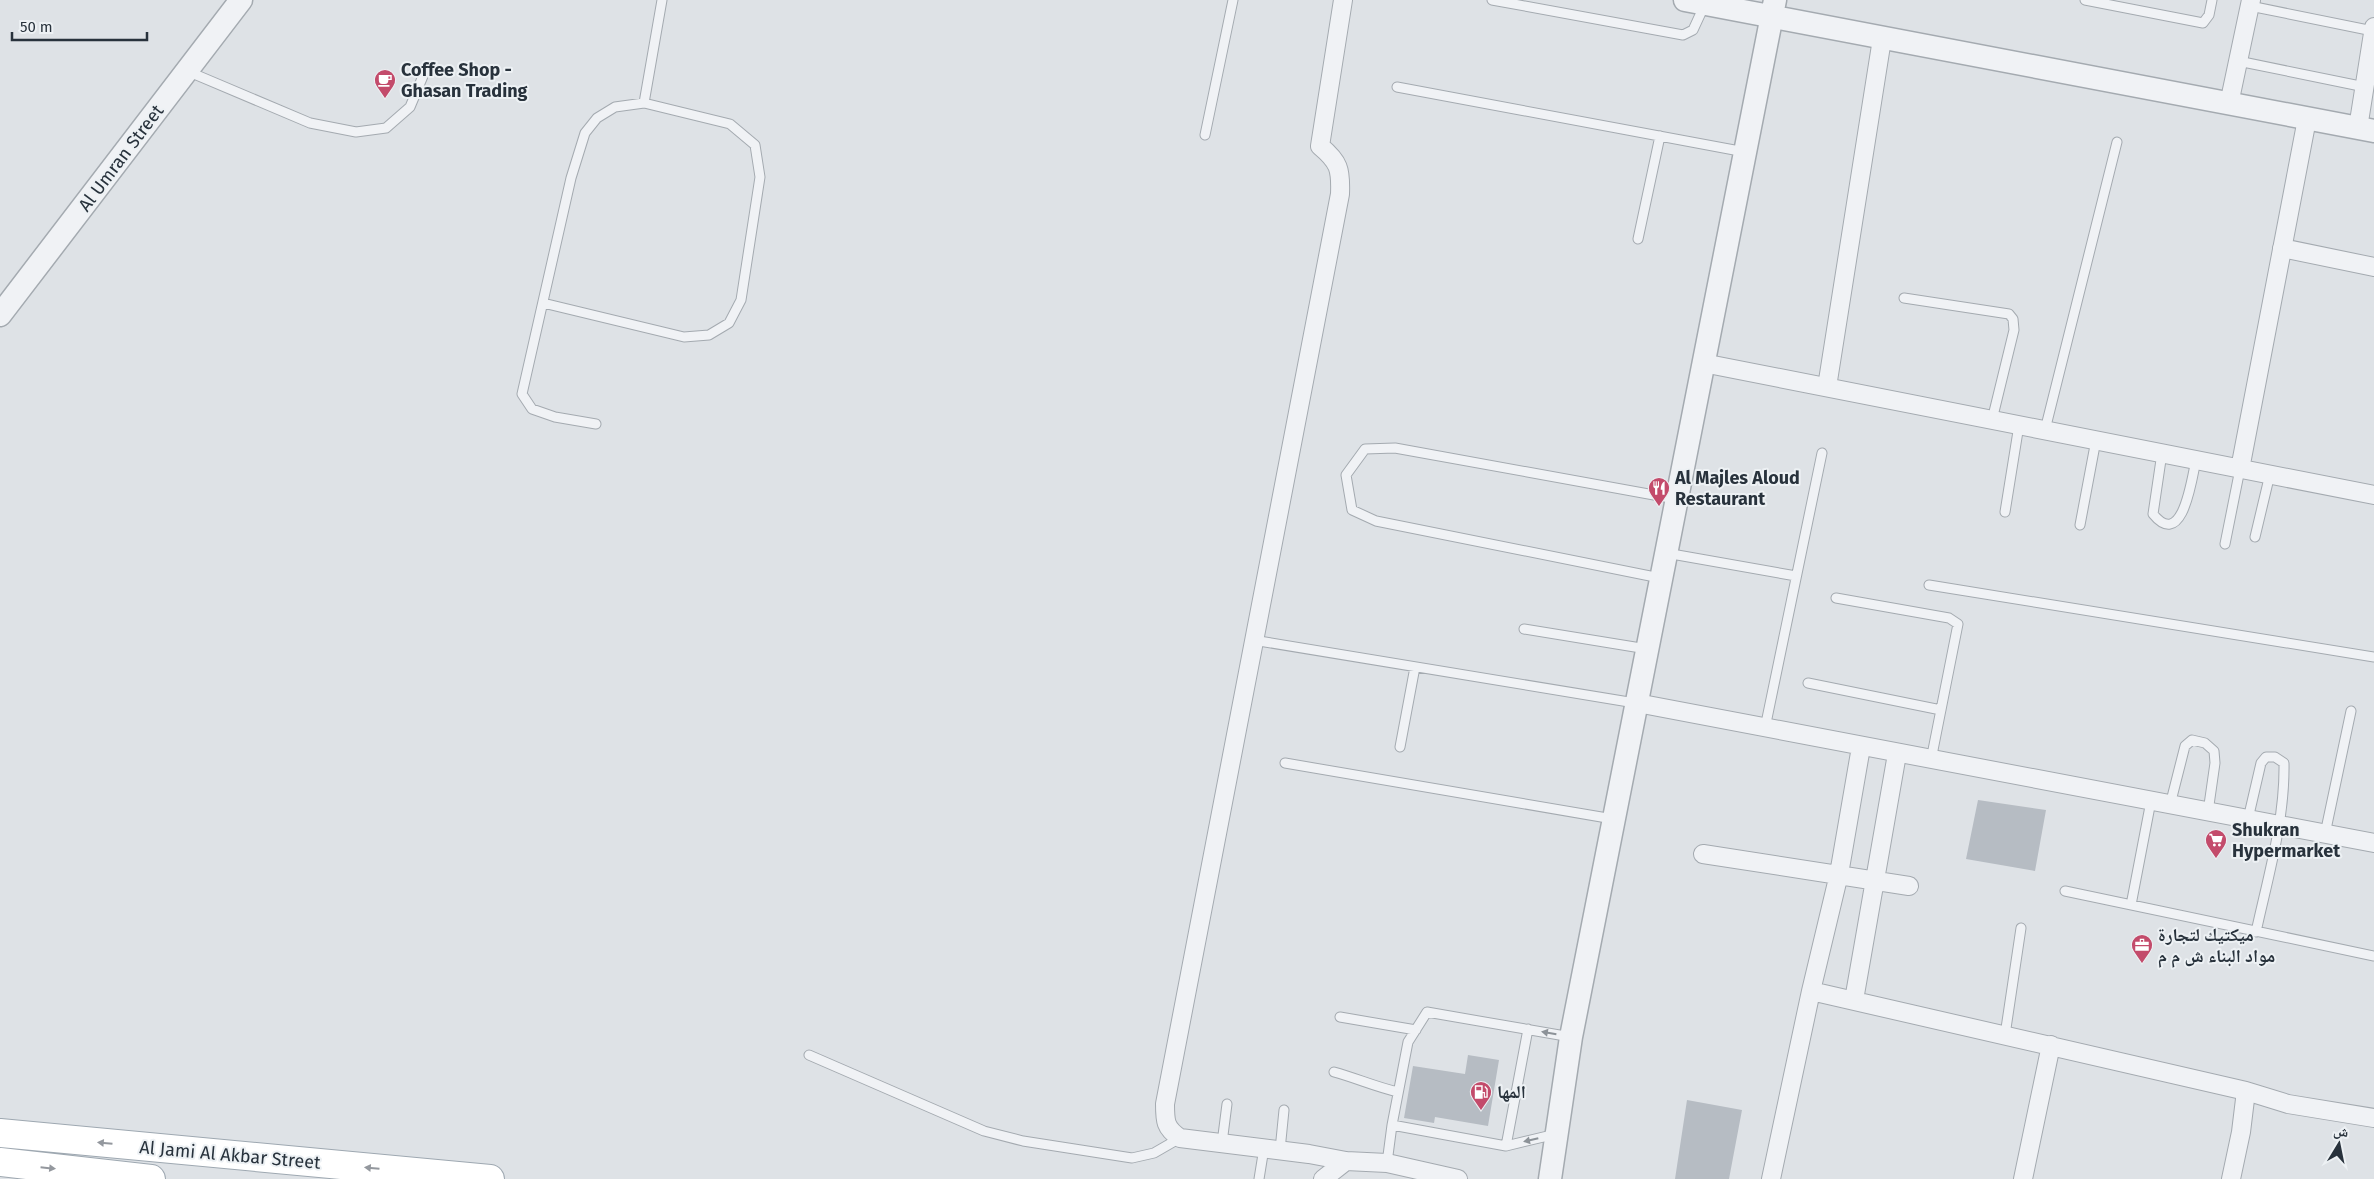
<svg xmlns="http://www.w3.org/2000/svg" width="2374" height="1179" font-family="'Fira Sans','Noto Naskh Arabic',sans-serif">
	<rect width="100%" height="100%" fill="#dee2e6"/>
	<!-- building -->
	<path fill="#b6bcc3" d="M1978,800l68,10 -11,61 -69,-12z
		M1468,1055l31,5 -11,66 -53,-9 -1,6 -30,-5 9,-52 52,8z
		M1687,1100l55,10 -13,69h-54z"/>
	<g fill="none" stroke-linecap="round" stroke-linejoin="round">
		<!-- service casing -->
		<g stroke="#a4aab0" stroke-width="11">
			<path id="service" d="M1492,0l191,35 10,-5 12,-26
				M2085,0l118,23 6,-8 3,-15
				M2250,6l123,25
				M2238,61l127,26
				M187,71l123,52 46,9 30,-4 24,-21 13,-31
				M1397,87l348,65
				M644,103l18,-103
				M1205,135l28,-135
				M1638,239l22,-103
				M1904,298l105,16 4,5 1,11 -22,90
				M543,303l141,34 25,-2 20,-12 12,-23 19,-123 -5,-32 -25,-21 -86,-21 -29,4 -18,11 -12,15 -14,45 -49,216 10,15 23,8 41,7
				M2045,430l72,-288
				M2162,453l-9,61c30,37 39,-37 43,-54
				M2005,512l14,-87
				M2080,525l16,-85
				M2255,537l15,-63
				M2225,544l15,-75
				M1666,553l130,23
				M1660,578l-284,-57 -24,-11 -6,-35 19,-26 30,-1 281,51
				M1929,585l445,72
				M1836,598l113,20 9,6 -27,136
				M1524,629l123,20
				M1253,640l382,63
				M1808,683l133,27
				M1765,728l57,-275
				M1400,747l15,-80
				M1285,763l328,56
				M2170,805l15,-59 7,-6 13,3 9,8 1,12 -7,49
				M2248,819l13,-56 5,-6h9l9,6c1,57 -16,114 -28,169
				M2325,834l26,-123
				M2065,891l309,65
				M2131,905l20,-104
				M1340,1017l76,13
				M2005,1035l16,-107
				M809,1055l175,76 39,10 109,17 22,-5 26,-15
				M1334,1072c22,6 42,15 64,20
				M1392,1125l114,21 22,-117
				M1222,1143l5,-39
				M1506,1146l50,-12
				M1280,1150l4,-40
				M1387,1163l5,-38 16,-83 19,-30 144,25
				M1259,1179l5,-31"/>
		</g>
		<!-- minor casing -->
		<g stroke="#a4aab0" stroke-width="20">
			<path id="minor" d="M1343,0l-23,146c19,16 21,23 20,48l-175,910c0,17 0,24 15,34l129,16 37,7 41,2 71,16
				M2229,104l22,-104
				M2358,128l16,-101
				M2282,248l92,19
				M1703,363l671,132
				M1827,387l55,-348
				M2240,469l67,-350
				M1637,703l737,140
				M1861,747l-22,127 -28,117 435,100
				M1703,854l206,32
				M1854,1000l43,-246
				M1323,1179l23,-18
				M1771,1179l40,-188
				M2023,1179l28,-134
				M2231,1179l10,-47 5,-41 42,13 86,14"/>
		</g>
		<!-- tertiary casing -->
		<g stroke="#a4aab0" stroke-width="25">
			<path id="tertiary" d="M1685,0l689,131
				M0,315l241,-315
				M1550,1179l21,-142 204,-1037"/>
		</g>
		<!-- primary casing -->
		<g stroke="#9ea8b1" stroke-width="30">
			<path id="primary" d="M0,1133l490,46
				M0,1162l151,17"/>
		</g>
		<!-- service -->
		<use href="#service" stroke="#f0f2f5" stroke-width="9"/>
		<!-- minor -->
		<use href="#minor" stroke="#f0f2f5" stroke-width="18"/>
		<!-- tertiary -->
		<use href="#tertiary" stroke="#f0f2f5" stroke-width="22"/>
		<!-- primary -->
		<use href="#primary" stroke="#fff" stroke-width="28"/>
	</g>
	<!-- one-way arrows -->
	<defs><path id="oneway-solid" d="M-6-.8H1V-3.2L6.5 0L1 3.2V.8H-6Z" transform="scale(1.25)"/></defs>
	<g fill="#8c9298">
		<use href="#oneway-solid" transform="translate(1549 1033) rotate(-170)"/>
		<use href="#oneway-solid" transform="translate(1531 1140) rotate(167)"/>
	</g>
	<g fill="#94989e">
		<use href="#oneway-solid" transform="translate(105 1143) rotate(-175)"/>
		<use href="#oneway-solid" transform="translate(48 1168) rotate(6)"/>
		<use href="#oneway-solid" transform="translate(372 1168) rotate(-175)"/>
	</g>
	<!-- icons -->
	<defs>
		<g id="cafe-pin" transform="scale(1.125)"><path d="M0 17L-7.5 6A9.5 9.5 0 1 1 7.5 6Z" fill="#c34b6b" stroke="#edf1f4"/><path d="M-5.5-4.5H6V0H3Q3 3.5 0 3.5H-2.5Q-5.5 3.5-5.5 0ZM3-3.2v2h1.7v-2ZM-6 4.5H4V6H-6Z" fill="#fff"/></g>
		<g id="restaurant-pin" transform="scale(1.125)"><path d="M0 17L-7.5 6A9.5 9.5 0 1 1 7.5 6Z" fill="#c34b6b" stroke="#edf1f4"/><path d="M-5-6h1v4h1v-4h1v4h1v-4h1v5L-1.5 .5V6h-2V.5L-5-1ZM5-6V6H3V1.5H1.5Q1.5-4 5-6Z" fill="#fff"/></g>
		<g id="supermarket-pin" transform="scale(1.125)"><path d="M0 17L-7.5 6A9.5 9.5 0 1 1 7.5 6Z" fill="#c34b6b" stroke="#edf1f4"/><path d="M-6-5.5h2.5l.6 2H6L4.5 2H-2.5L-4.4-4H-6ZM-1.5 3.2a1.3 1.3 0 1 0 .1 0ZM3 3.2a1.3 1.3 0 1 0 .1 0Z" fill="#fff"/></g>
		<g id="office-pin" transform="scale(1.125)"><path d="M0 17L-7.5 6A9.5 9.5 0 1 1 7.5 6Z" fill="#c34b6b" stroke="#edf1f4"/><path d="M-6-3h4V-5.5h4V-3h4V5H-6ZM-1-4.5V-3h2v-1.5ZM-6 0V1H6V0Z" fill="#fff"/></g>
		<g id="fuel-pin" transform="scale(1.125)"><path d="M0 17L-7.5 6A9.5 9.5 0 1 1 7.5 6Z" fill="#c34b6b" stroke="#edf1f4"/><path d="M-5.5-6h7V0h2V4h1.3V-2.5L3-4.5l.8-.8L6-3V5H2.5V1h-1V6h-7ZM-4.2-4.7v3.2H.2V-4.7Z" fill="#fff"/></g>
	</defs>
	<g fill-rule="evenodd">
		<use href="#cafe-pin" x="385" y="80"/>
		<use href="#restaurant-pin" x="1659" y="488"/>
		<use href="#supermarket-pin" x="2216" y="840"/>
		<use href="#office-pin" x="2142" y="945"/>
		<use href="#fuel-pin" x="1481" y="1092"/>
	</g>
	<g text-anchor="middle" stroke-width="4" stroke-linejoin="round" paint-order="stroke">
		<!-- poi labels -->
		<g font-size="18" font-weight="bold" fill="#28323c" stroke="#edf1f4" text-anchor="start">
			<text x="401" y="76">Coffee Shop -<tspan x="401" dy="21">Ghasan Trading</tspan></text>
			<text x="1675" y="484">Al Majles Aloud<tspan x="1675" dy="21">Restaurant</tspan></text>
			<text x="2232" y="836">Shukran<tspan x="2232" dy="21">Hypermarket</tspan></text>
			<text x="2158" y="941">ميكتيك لتجارة<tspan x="2158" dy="21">مواد البناء ش م م</tspan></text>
			<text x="1497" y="1098">المه‍ا</text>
		</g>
		<!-- street labels -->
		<g font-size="18" fill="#28323c" stroke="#edf1f4">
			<text transform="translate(121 158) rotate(-53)" y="6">Al Umran Street</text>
			<text transform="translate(230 1155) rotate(5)" y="6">Al Jami Al Akbar Street</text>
		</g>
	</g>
	<!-- north arrow -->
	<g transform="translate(2339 1144) rotate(10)" stroke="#edf1f4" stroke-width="4" paint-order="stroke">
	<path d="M0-4L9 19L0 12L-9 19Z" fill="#28323c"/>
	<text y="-8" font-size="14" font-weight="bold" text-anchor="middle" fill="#28323c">ش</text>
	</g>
	<!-- scale -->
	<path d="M12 32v8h135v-8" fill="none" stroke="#28323c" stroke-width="2.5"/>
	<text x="20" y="32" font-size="15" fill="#28323c" stroke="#edf1f4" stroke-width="4" paint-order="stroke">50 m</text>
</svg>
